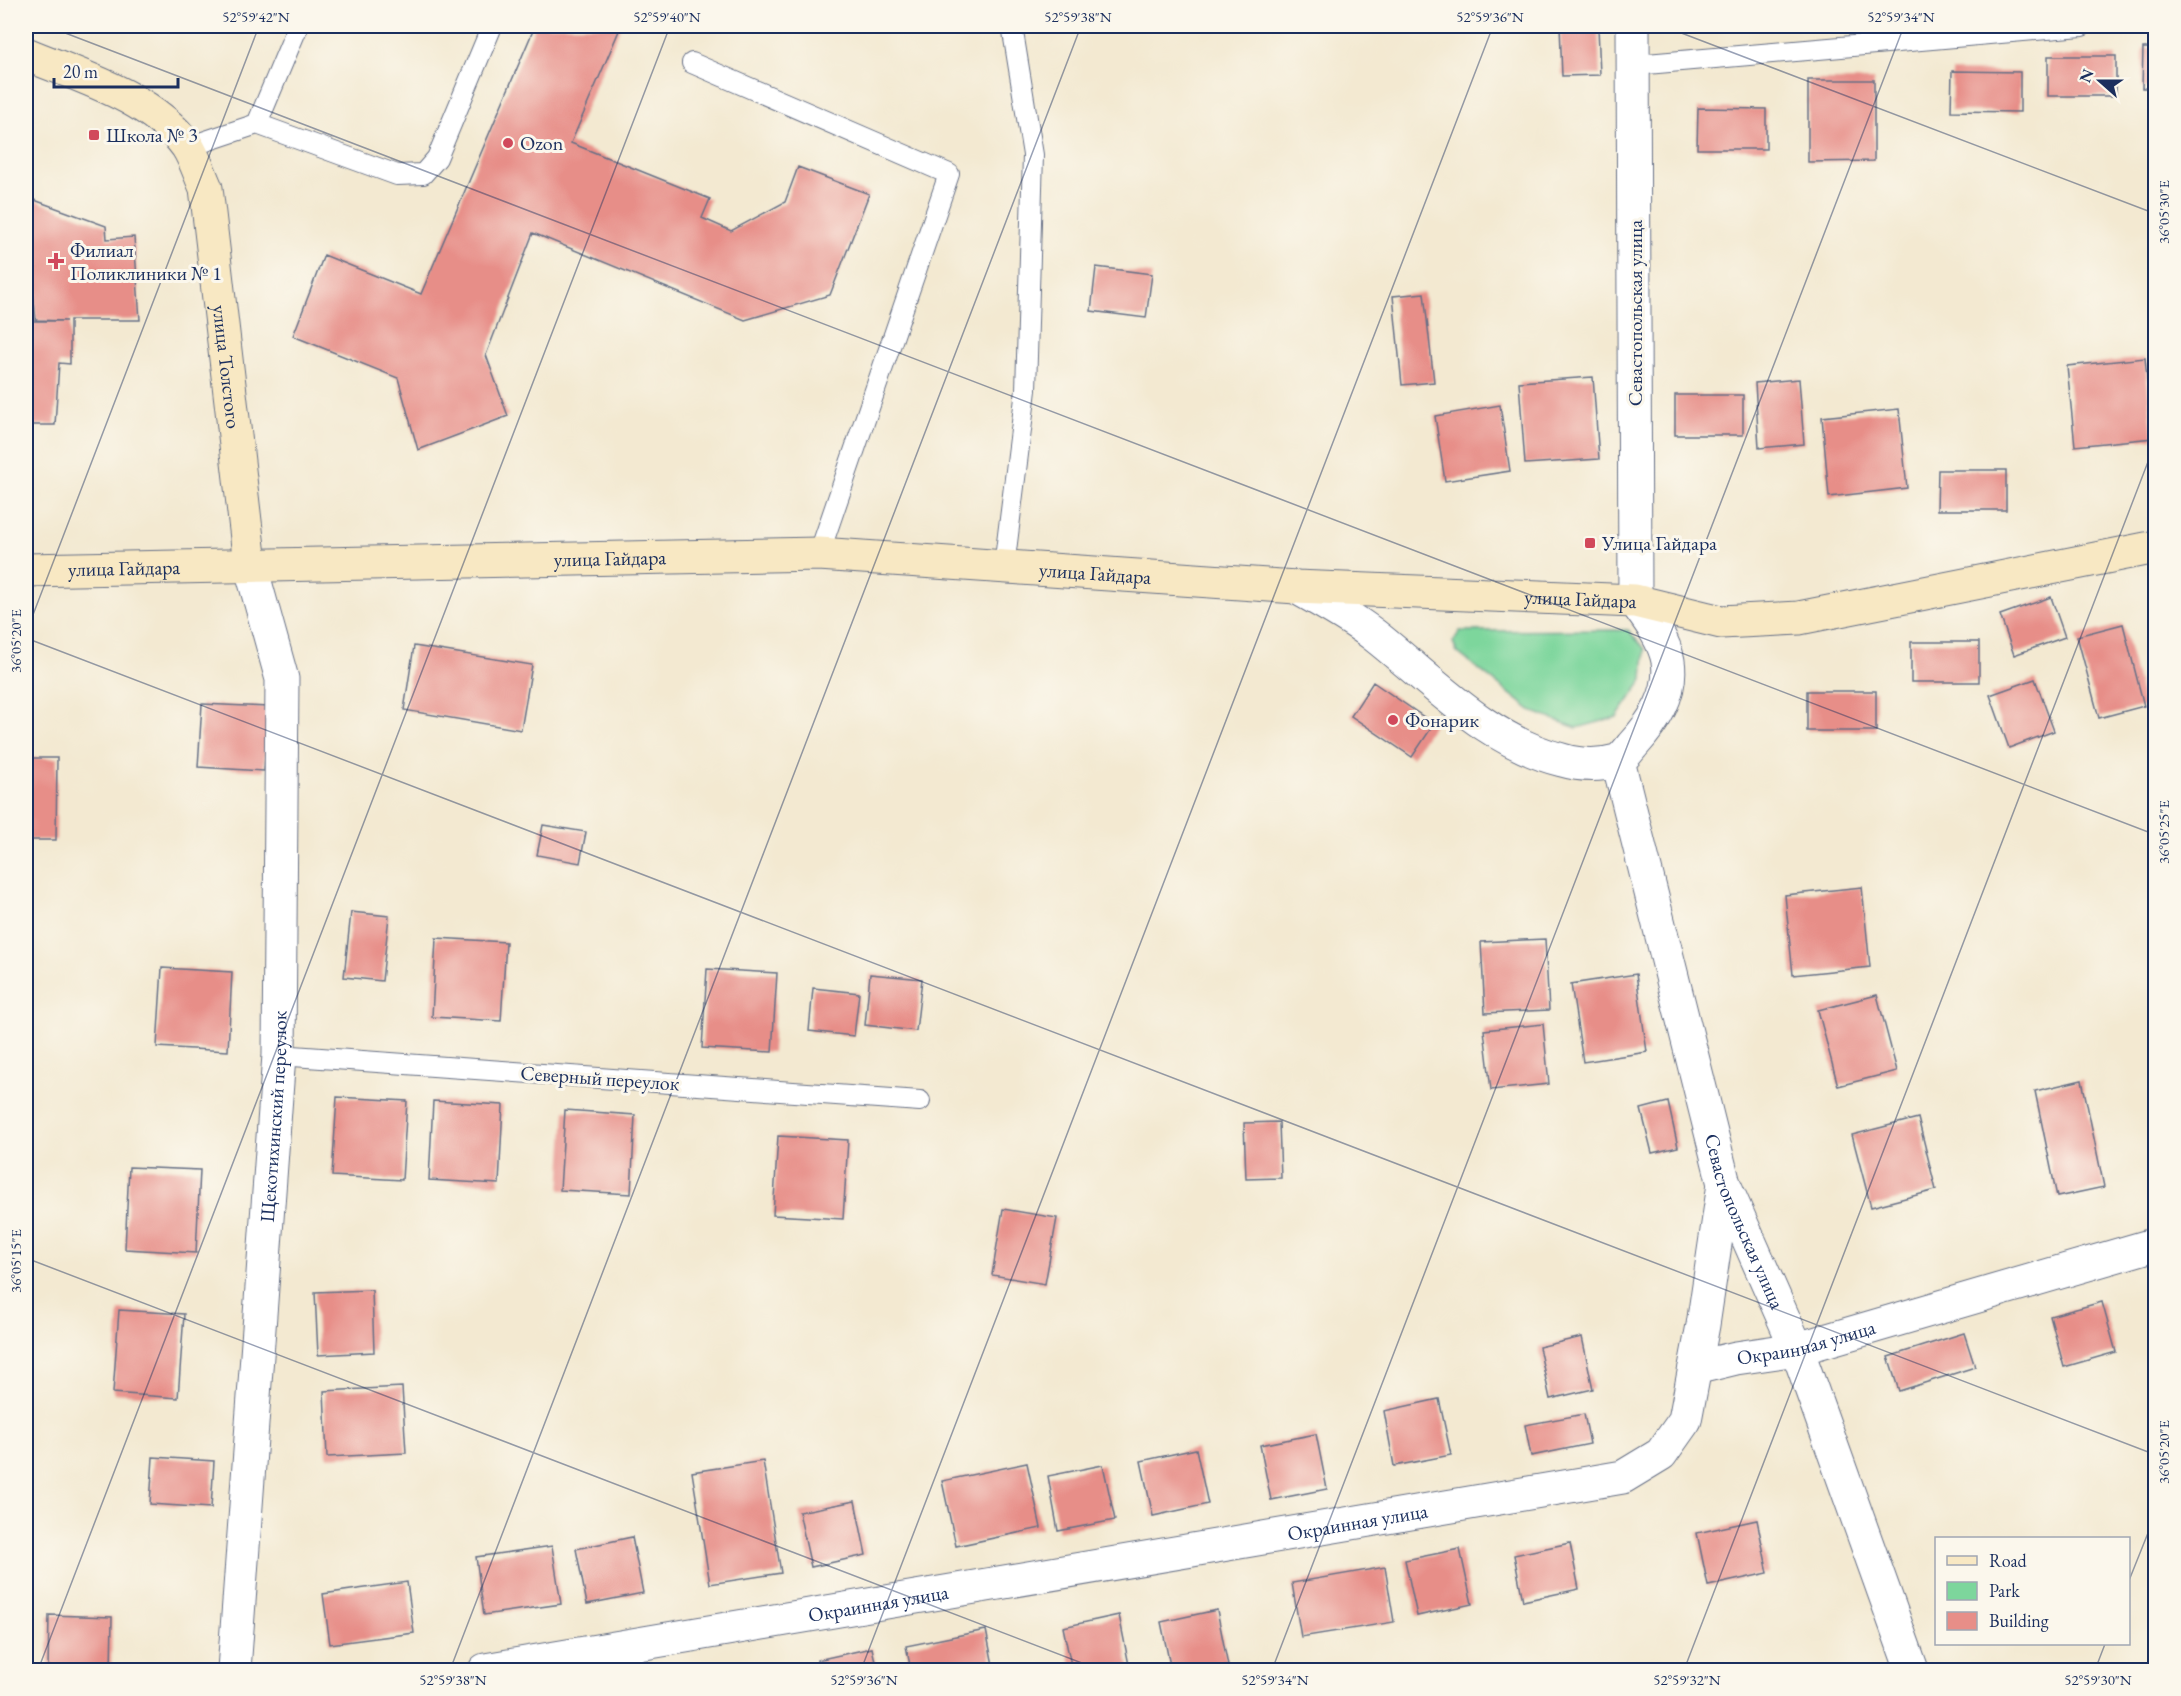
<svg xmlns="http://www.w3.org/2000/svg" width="2181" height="1696" font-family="'EB Garamond',serif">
	<rect width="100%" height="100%" fill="#fbf7ec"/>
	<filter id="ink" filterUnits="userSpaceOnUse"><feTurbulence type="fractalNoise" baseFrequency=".0167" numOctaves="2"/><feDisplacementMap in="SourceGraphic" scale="12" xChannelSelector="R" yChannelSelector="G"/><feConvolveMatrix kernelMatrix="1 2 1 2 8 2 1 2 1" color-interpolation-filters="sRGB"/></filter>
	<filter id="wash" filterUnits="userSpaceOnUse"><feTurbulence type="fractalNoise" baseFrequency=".008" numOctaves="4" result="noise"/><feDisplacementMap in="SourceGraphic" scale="24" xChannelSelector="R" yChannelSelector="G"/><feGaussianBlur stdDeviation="1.35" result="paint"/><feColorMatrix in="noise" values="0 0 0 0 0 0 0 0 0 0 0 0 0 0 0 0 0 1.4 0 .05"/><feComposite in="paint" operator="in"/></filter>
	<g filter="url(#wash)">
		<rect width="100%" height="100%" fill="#f3e9d1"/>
		<!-- green -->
		<path fill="#7dd69c" stroke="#4c827d" stroke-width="1.5" d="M1628,630l17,19 -2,31 -26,37 -40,11 -44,-16 -76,-60 -4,-10 7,-11z"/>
		<g id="blocks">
			<!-- building -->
			<path fill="#e78e88" d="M535,26h86l-50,117 139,56 -8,19 29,13 54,-29 13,-35 71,27 -39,101 -85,25 -212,-87 -47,122 22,61 -90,34 -20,-72 -105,-42 31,-81 97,39z
				M1560,26h38l2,49 -38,1z
				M2143,48h13v40h-14z
				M2048,56h68v40h-68z
				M1952,71l68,1v40l-69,-1z
				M1808,80h66v81l-66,1z
				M1698,108l68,1v40h-69z
				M26,197l80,29 1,13 27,-2 6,83h-70v44l-11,-1 -4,62h-29v-104h40l-30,-1 -4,-37 -6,-1z
				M1096,267l56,7 -6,44 -55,-7z
				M1424,293l10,89 -32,3 -9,-89z
				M2145,358l8,80 -78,8 -8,-80z
				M1593,377l6,82 -74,5 -6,-82z
				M1799,379l5,65 -45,4 -4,-65z
				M1675,395h68v40h-68z
				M1500,405l10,66 -65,10 -10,-65z
				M1899,409l8,79 -78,9 -7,-80z
				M1938,470h68v40h-69z
				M2051,597l14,40 -51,18 -14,-40z
				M2123,624l21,82 -45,12 -22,-82z
				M1911,642h68v40h-68z
				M414,646l118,19 -11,65 -117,-20z
				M2035,679l19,52 -45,17 -19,-53z
				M1373,682l61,42 -22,33 -61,-41z
				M1807,691h69v40h-69z
				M202,704l66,3 -4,64 -66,-4z
				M26,758h31l-1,82h-30z
				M543,825l43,7 -6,31 -43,-8z
				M1862,887l8,80 -77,8 -8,-80z
				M351,912l38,4 -7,65 -38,-4z
				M436,938l70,4 -5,79 -69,-4z
				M1545,939l4,71 -64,3 -4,-71z
				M162,968l70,4 -4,79 -71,-4z
				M707,969l70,4 -5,79 -70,-4z
				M870,974l52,5 -6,52 -51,-6z
				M1636,974l11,78 -64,10 -12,-78z
				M813,988l46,5 -5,43 -45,-5z
				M1877,995l20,76 -59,15 -20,-76z
				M1543,1024l6,60 -58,6 -7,-60z
				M2082,1080l22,107 -47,10 -22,-106z
				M337,1097l70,4 -5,79 -70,-4z
				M433,1101l70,4 -4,79 -70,-4z
				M1668,1102l10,45 -26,6 -11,-44z
				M565,1110l70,5 -4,79 -71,-4z
				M1918,1118l18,72 -65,17 -19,-72z
				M1279,1122l2,56 -35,1 -2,-56z
				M778,1136l70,4 -5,79 -70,-4z
				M129,1167l71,3 -4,83 -71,-4z
				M1003,1209l54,9 -12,66 -53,-9z
				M372,1290l2,62 -56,3 -3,-63z
				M2102,1302l14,50 -52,15 -14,-51z
				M119,1310l65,4 -6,84 -65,-5z
				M1964,1333l11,34 -76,24 -11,-34z
				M1582,1337l11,52 -43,10 -11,-52z
				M402,1387l4,66 -79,4 -3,-66z
				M1439,1399l12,56 -57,11 -10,-55z
				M1584,1414l6,30 -59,12 -6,-31z
				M1316,1434l11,55 -56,11 -11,-55z
				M1196,1449l12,55 -55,12 -12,-55z
				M153,1457l61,4 -3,47 -61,-4z
				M763,1461l18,112 -71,11 -18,-112z
				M1027,1463l14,65 -85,18 -14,-65z
				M1103,1465l12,55 -57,11 -10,-55z
				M855,1501l11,54 -55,12 -12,-55z
				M1757,1520l11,53 -60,13 -11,-53z
				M632,1537l11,56 -56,11 -11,-55z
				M1570,1543l9,46 -56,12 -9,-46z
				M552,1546l9,58 -77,11 -8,-58z
				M1460,1549l12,55 -55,12 -12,-56z
				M1385,1567l9,55 -93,15 -9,-54z
				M407,1582l7,51 -84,11 -7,-50z
				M1217,1610l11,56 -23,4h-34l-10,-48z
				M49,1615l63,2 -1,53h-63z
				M1119,1615l11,55h-58l-9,-43z
				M986,1630l8,40h-83l-5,-24z
				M872,1648l5,22h-58l-2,-10z"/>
		</g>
	</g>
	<g filter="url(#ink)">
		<use href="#blocks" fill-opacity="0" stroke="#677086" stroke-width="1.5"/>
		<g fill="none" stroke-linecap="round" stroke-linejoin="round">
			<!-- lane casing -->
			<g stroke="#677086" stroke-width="22">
				<path id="lane" d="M692,63l257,111 -130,380
					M1635,65l447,-39
					M257,124l41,-98
					M188,147l69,-23 140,51 26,-1 14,-16 55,-132
					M1004,567l22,-177 7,-235 -21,-129
					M279,1055l641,46"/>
			</g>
			<!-- street casing -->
			<g stroke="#677086" stroke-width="35">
				<g id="street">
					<path d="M1296,587c27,15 53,29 78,48 59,46 112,106 188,125 17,5 37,6 54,1 6,-2 12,-10 16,-15 22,-24 41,-52 36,-85 -4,-22 -20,-42 -33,-60l-2,-575"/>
					<path id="s1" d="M1618,761l106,423 73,165 115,321"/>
					<path id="s2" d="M1695,1368l41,-10 61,-9 359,-105"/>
					<path id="s3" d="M234,1670l45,-615 3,-376 -32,-115"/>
					<path id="s4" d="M485,1670l1138,-193 38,-23 24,-34 18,-95 21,-141"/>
				</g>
			</g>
			<!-- secondary casing -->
			<g stroke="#677086" stroke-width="35">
				<g id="secondary">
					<path id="s5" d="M26,54c55,23 124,42 161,92 8,12 13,29 19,42l44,376"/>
					<path id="s6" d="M26,570l793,-16 477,33 339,14 86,21 78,-4 357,-71"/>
				</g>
			</g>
			<!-- lane -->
			<use href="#lane" stroke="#fff" stroke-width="20"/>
			<!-- street -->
			<use href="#street" stroke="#fff" stroke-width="33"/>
			<!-- secondary -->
			<use href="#secondary" stroke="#f8e8c3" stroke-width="33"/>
		</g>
	</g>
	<!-- ticks -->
	<path fill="none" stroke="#1b2f5e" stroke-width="1.5" stroke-opacity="0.45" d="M47,26l2109,809M1663,26l493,188M26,633l233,-607M26,638l2130,817M26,1258l1074,412M2128,1583l28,-70M38,1670l632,-1644M450,1670l631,-1644M861,1670l632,-1644M1272,1670l632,-1644M1684,1670l472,-1229M2095,1670l10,-26"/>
	<!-- markers -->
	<g fill="#d1495b" stroke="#fbf7ec" stroke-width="2">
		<rect x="88" y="129" width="12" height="12" rx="3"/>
		<circle cx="508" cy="143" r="6"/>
		<path d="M53 252h6v6h6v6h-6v6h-6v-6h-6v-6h6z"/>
		<rect x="1584" y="537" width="12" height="12" rx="3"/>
		<circle cx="1393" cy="720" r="6"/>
	</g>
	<g text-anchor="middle" stroke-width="6" stroke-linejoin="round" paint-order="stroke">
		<!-- poi labels -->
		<g font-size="20" fill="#1b2f5e" stroke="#fbf7ec" text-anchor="start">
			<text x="106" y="142">Школа № 3</text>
			<text x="520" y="150">Ozon</text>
			<text x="70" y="257">Филиал<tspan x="70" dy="23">Поликлиники № 1</tspan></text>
			<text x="1602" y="550">Улица Гайдара</text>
			<text x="1405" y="727">Фонарик</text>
		</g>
		<!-- street labels -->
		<g font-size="20" fill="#1b2f5e" stroke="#fbf7ec">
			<text transform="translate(1635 313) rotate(-90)" y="7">Севастопольская улица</text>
			<text dy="7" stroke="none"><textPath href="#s5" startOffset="414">улица Толстого</textPath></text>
			<text dy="7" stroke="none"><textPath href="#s6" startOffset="584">улица Гайдара</textPath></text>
			<text dy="7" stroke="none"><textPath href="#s6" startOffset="98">улица Гайдара</textPath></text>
			<text dy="7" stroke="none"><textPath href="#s6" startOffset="1070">улица Гайдара</textPath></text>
			<text dy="7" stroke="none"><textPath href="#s6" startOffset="1556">улица Гайдара</textPath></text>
			<text transform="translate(600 1078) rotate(4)" y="7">Северный переулок</text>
			<text dy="7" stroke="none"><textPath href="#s3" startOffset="555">Щекотихинский переулок</textPath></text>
			<text dy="7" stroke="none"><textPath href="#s1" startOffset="478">Севастопольская улица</textPath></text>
			<text dy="7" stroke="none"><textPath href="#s2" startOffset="114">Окраинная улица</textPath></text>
			<text dy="7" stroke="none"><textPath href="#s4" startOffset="885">Окраинная улица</textPath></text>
			<text dy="7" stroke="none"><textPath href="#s4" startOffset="399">Окраинная улица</textPath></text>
		</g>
	</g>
	<!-- margin -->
	<rect width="2181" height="1696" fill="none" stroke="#fbf7ec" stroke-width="66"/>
	<!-- legend -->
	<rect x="1935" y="1537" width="195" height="108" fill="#fbf7ec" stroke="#a1a7b3" stroke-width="1.5"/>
	<rect x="1947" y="1556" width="30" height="9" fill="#f8e8c3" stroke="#a1a7b3" stroke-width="1.5"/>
	<text x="1989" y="1567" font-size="18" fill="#1b2f5e">Road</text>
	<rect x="1947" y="1582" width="30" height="18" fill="#7dd69c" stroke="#a1a7b3" stroke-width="1.5"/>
	<text x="1989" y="1597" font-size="18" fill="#1b2f5e">Park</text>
	<rect x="1947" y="1612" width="30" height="18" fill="#e78e88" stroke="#a1a7b3" stroke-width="1.5"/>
	<text x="1989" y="1627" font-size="18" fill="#1b2f5e">Building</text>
	<!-- north arrow -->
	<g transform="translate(2100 81) rotate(291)" stroke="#fbf7ec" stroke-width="4.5" paint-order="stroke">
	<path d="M0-4.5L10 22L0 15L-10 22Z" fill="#1b2f5e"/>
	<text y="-9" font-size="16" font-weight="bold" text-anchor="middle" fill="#1b2f5e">N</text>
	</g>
	<!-- scale -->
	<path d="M54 78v9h124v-9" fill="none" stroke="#1b2f5e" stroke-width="3"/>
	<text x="63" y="78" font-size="18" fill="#1b2f5e" stroke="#fbf7ec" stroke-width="4.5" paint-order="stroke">20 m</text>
	<rect x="33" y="33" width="2115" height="1630" fill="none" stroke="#1b2f5e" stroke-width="2"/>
	<g font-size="15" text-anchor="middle" fill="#1b2f5e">
		<text x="256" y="22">52°59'42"N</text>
		<text x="667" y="22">52°59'40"N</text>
		<text x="1078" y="22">52°59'38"N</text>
		<text x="1490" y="22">52°59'36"N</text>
		<text x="1901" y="22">52°59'34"N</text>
		<text transform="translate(2164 212) rotate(-90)" y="5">36°05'30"E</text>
		<text transform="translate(16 641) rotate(-90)" y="5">36°05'20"E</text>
		<text transform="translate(2164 832) rotate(-90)" y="5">36°05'25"E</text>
		<text transform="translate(16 1261) rotate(-90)" y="5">36°05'15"E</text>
		<text transform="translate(2164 1452) rotate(-90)" y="5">36°05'20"E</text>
		<text x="453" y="1685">52°59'38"N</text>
		<text x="864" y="1685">52°59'36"N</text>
		<text x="1275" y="1685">52°59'34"N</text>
		<text x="1687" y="1685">52°59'32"N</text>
		<text x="2098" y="1685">52°59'30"N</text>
	</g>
</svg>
